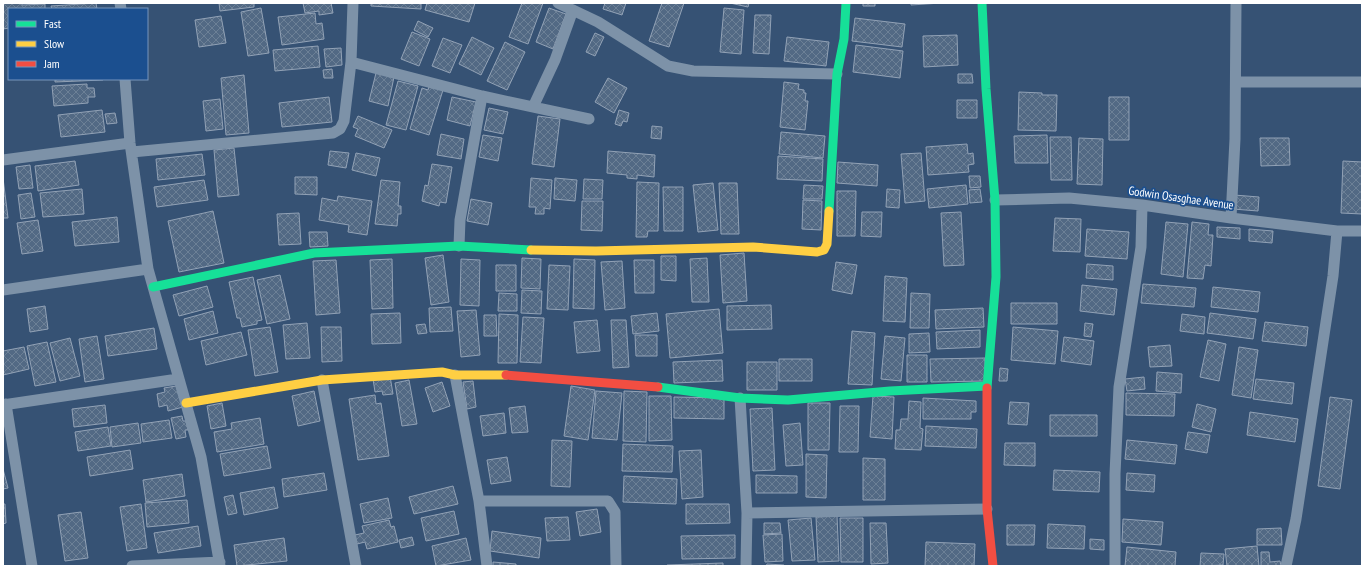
<svg xmlns="http://www.w3.org/2000/svg" width="1365" height="569" font-family="'PT Sans Narrow',sans-serif">
	<defs>
		<pattern id="building-cross-hatch" width="8" height="8" patternUnits="userSpaceOnUse"><rect width="8" height="8" fill="#526984"/><path d="M0 0l8 8M0 8l8-8" fill="none" stroke="#6c8096"/></pattern>
	</defs>
	<rect width="100%" height="100%" fill="#365274"/>
	<!-- building -->
	<path fill="url(#building-cross-hatch)" stroke="#92a2b6" d="M3,3h19v2l23,-1v5h-36v19l-6,1z
		M96,3l1,6h-45l-1,-3z
		M219,3h35v4l-34,4z
		M303,3h28l2,10 -14,2v-4l-14,2z
		M371,3h50v6l-50,-3z
		M427,3h48l-6,19 -44,-12z
		M522,3h21l-15,41 -19,-7z
		M605,3h21l-4,12 -19,-6z
		M662,3h22l-15,44 -20,-6z
		M730,3h19l-1,4z
		M863,3h12v3h-12z
		M911,3h30l-30,2z
		M261,8l8,45 -21,3 -7,-44z
		M549,8l17,6 -13,35 -17,-7z
		M724,8l20,2 -3,44 -21,-2z
		M315,13l1,11 6,-1 2,16 -42,6 -4,-28z
		M755,15h16l-2,39 -16,-1z
		M221,16l5,27 -27,4 -4,-27z
		M855,18l50,6 -3,23 -50,-6z
		M418,21l15,7 -5,9 -14,-7z
		M412,32l18,7 -11,27 -18,-7z
		M595,33l9,4 -9,19 -9,-4z
		M957,35l1,30 -34,2 -1,-31z
		M472,37l22,11 -13,27 -22,-11z
		M787,37l42,5 -3,24 -42,-5z
		M443,38l19,7 -12,28 -18,-7z
		M505,42l20,10 -18,38 -20,-9z
		M856,45l47,6 -3,27 -47,-6z
		M318,46l2,21 -45,4 -2,-21z
		M341,48l1,17 -16,2 -2,-18z
		M332,69l1,9h-9l-1,-8z
		M376,73l18,4 -6,29 -19,-5z
		M958,74h14l1,9h-15z
		M244,75l5,58 -23,2 -5,-57z
		M608,78l19,10 -13,25 -19,-11z
		M55,79h48v1l-48,2z
		M398,81l20,5 -12,44 -20,-5z
		M784,82l15,2 -1,5 6,1v3h2l-1,8h3l-3,29 -25,-3z
		M87,84v4h7l1,9h-7v6l-34,3 -2,-20z
		M429,86l14,4 -14,45 -19,-6 12,-41 6,2z
		M1019,92l23,1v2h15l-1,36 -38,-1z
		M329,97l3,25 -50,5 -3,-24z
		M452,97l24,5 -6,24 -23,-6z
		M1109,97h20v43h-20z
		M220,99l3,30 -17,2 -3,-30z
		M957,100h20v18h-20z
		M489,108l19,4 -5,22 -19,-4z
		M102,110l3,22 -44,5 -3,-22z
		M619,110l10,3 -2,9 -4,-1 -2,5 -6,-2z
		M115,113l2,10 -10,1 -2,-10z
		M358,116l34,14 -8,18 -29,-12 3,-7 -5,-2z
		M538,116l22,3 -6,48 -22,-3z
		M652,126l10,1 -1,12 -10,-1z
		M781,132l44,4 -2,22 -44,-4z
		M441,134l23,5 -3,20 -24,-4z
		M483,135l19,3 -4,23 -19,-4z
		M1047,135l1,28h-33l-1,-27z
		M1050,137h21l1,43h-21z
		M1079,138l24,1 -1,46 -25,-1z
		M1260,138h29l1,27 -29,1z
		M967,144l1,10 5,-1 1,11 -6,1 1,7 -41,3 -2,-28z
		M234,148l5,47 -21,2 -4,-47z
		M330,151l19,2 -3,15 -18,-3z
		M608,151l47,4 -1,22 -17,-2v4l-10,-1v-3l-20,-2z
		M356,153l24,5 -4,18 -24,-6z
		M921,153l4,48 -20,2 -4,-49z
		M202,154l3,21 -47,5 -2,-21z
		M778,156l45,3 -1,22 -45,-2z
		M75,161l4,24 -41,6 -3,-25z
		M1343,161l19,1v52l-21,-1z
		M838,162l40,3 -1,21 -40,-3z
		M432,164l20,3 -6,36 -6,-1 -1,4 -17,-5 3,-16 3,1z
		M30,165l3,23 -14,1 -3,-22z
		M969,176h11l1,11 -11,1z
		M295,177h22v18l-22,-1z
		M3,178l5,40h-5z
		M531,178l21,2 -2,29 -6,-1v6h-9l1,-7h-7z
		M555,178l22,2 -2,21 -21,-2z
		M584,179l19,1 -1,19h-19z
		M204,180l4,20 -51,7 -3,-20z
		M381,180l19,2 -2,24h3v8h-3l-1,12 -22,-2z
		M637,182l22,1 -1,48h-10l-1,6h-11z
		M713,183l5,47 -20,2 -5,-47z
		M719,183h18l2,51h-18z
		M804,185l19,1 -1,13h-19z
		M966,185l2,19 -39,4 -2,-19z
		M663,187h20v44h-19z
		M82,189l2,25 -41,3 -3,-24z
		M887,189l13,1 -1,18 -13,-1z
		M980,189l2,13 -12,1 -1,-13z
		M837,191h19l-1,45h-18z
		M31,193l4,24 -14,2 -3,-24z
		M1234,195l25,2 -1,14 -25,-2z
		M338,196l34,5 -5,34 -19,-3 1,-7 -30,-5 3,-22 15,3z
		M471,199l21,4 -4,22 -21,-4z
		M803,200l19,1 -1,29 -19,-1z
		M582,201h21l-1,30 -21,-1z
		M213,211l11,52 -45,9 -11,-51z
		M862,212h20l-1,25 -20,-1z
		M961,212l3,53 -20,1 -3,-53z
		M299,213l2,31 -22,1 -2,-31z
		M117,217l2,25 -44,4 -3,-24z
		M1055,218l26,1 -1,33 -27,-1z
		M38,220l5,31 -21,3 -5,-31z
		M1166,222l22,2 -5,53 -22,-3z
		M1192,222l17,2 -1,11h5l-2,31 -6,-1 -2,14 -16,-1z
		M1217,227l23,1v11l-23,-2z
		M1087,229l42,3 -2,27 -42,-3z
		M1249,229l24,2 -1,12 -23,-2z
		M309,232h18l1,14 -18,1z
		M744,253l3,48 -24,2 -3,-48z
		M443,255l6,47 -18,3 -6,-47z
		M661,256h15v25l-15,-1z
		M522,258l19,1 -1,30 -19,-1z
		M707,258l2,44h-17l-2,-43z
		M392,259l1,49 -21,1 -2,-49z
		M461,259l19,1 -1,46 -19,-1z
		M574,259l21,1 -1,49 -21,-1z
		M336,260l4,53 -24,2 -3,-54z
		M634,260h20v33h-19z
		M622,261l3,47 -20,2 -4,-48z
		M836,262l21,3 -5,29 -20,-4z
		M1087,264l26,2v14l-27,-2z
		M496,265h20v26h-20z
		M549,265l21,1 -2,44 -21,-1z
		M280,275l10,44 -23,5 -10,-44z
		M885,276l22,2 -2,44 -22,-1z
		M253,277l9,43 -5,1v3l-15,3 -2,-9h-3l-8,-36z
		M1143,284l53,4 -2,19 -53,-4z
		M1082,285l35,4 -3,26 -34,-4z
		M207,286l6,21 -34,9 -6,-21z
		M1213,287l47,5 -2,20 -47,-5z
		M522,290l20,1 -1,23 -20,-1z
		M499,293l18,1v17h-19z
		M911,293l19,1 -1,34h-19z
		M1011,303h46v21h-46z
		M771,305l1,24 -45,1v-24z
		M45,306l3,23 -18,3 -3,-23z
		M451,307l2,24 -23,1 -1,-24z
		M983,308l1,19 -48,2 -1,-19z
		M719,309l4,44 -53,5 -4,-44z
		M476,310l4,45 -19,2 -4,-46z
		M213,311l5,22 -29,7 -5,-21z
		M400,313l1,30 -29,1 -1,-30z
		M657,313l2,18 -26,3 -2,-18z
		M1210,313l46,6 -3,20 -46,-6z
		M499,314l19,1 -1,48h-19z
		M1182,314l23,3 -1,17 -24,-3z
		M484,315h12l1,21h-13z
		M523,317l21,1 -3,45 -21,-1z
		M597,320l3,31 -23,2 -3,-31z
		M611,320h15l3,47 -16,1z
		M1265,322l43,5 -2,19 -44,-5z
		M307,323l3,35 -24,1 -3,-34z
		M1085,323l8,1 -2,13 -7,-1z
		M425,324l2,9 -9,1 -2,-9z
		M270,327l8,45 -23,4 -7,-46z
		M321,327h20l1,34 -20,1z
		M1013,327l45,4 -3,33 -44,-4z
		M154,328l3,21 -49,7 -3,-20z
		M980,330v17l-43,2 -1,-17z
		M852,331l23,2 -3,52 -24,-1z
		M241,332l6,23 -41,10 -5,-24z
		M929,333l1,19 -21,1v-19z
		M635,335h22v21h-21z
		M97,336l7,43 -19,3 -6,-43z
		M885,336l20,2 -4,43 -20,-2z
		M1064,337l30,4 -3,24 -30,-4z
		M70,338l10,38 -20,5 -10,-38z
		M1208,340l18,4 -7,37 -19,-4z
		M47,342l9,40 -21,4 -8,-40z
		M1170,345l2,21 -22,1 -2,-20z
		M24,347l5,22 -26,6v-24z
		M1239,347l19,3 -7,48 -19,-3z
		M907,355h20v27h-20z
		M985,358v23l-54,1 -1,-23z
		M779,359h33v22h-33z
		M722,360l1,21 -49,2 -1,-21z
		M747,362h30v28h-30z
		M1000,368l8,1 -1,12h-8z
		M1157,372l25,2 -1,19 -25,-2z
		M390,376l3,18 -10,1 -1,-4 -7,1 -2,-13z
		M1144,377l1,12 -18,2 -2,-12z
		M1256,379l38,4 -2,21 -39,-5z
		M409,380l8,44 -15,2 -7,-43z
		M473,381l3,26 -9,2 -4,-27z
		M442,382l8,24 -17,6 -8,-24z
		M176,386l7,21 -15,4 -1,-6 -8,2 -2,-13 8,-2 -1,-4z
		M571,386l24,4 -7,50 -24,-4z
		M314,391l6,30 -22,5 -6,-30z
		M596,391l26,2 -5,47 -25,-2z
		M624,391l23,1 -1,50 -23,-1z
		M1126,393l49,1 -1,22 -48,-1z
		M375,395l1,9 5,-1 8,53 -31,4 -9,-61z
		M649,396h22l1,44 -23,1z
		M873,396l21,1 -2,42 -22,-2z
		M674,397l50,1v21l-50,-1z
		M1330,397l22,3 -12,89 -22,-3z
		M923,398l53,3v11h-5v7h-48z
		M909,401l12,1 -1,26 3,1 -2,21 -26,-1 1,-19h4l1,-11h7z
		M1010,402l19,1 -2,22 -19,-1z
		M222,403l4,23 -15,3 -4,-23z
		M808,403h22l-1,47h-21z
		M1197,404l19,5 -5,23 -19,-5z
		M105,405l2,18 -33,4 -2,-18z
		M525,406l3,26 -16,1 -3,-25z
		M840,406h19l-1,46h-19z
		M772,408l3,62 -22,1 -3,-62z
		M1250,412l48,7 -3,23 -48,-7z
		M504,413l2,20 -23,3 -3,-20z
		M1050,415h47v21h-47z
		M182,416l1,5h3l2,9h-3l1,7 -10,2 -5,-21z
		M260,418l4,26 -47,8 -3,-20 18,-3 -1,-6z
		M169,420l3,18 -29,4 -2,-18z
		M138,423l3,20 -29,4 -2,-20z
		M800,423l3,42 -17,1 -3,-41z
		M926,426l51,3 -1,19 -51,-2z
		M108,427l3,19 -33,5 -3,-19z
		M1188,432l22,3 -3,18 -22,-4z
		M552,440l20,1 -2,46 -19,-1z
		M1127,440l50,5 -2,19 -50,-5z
		M1005,443h30v23l-31,-1z
		M623,444l50,2 -1,26 -50,-1z
		M267,446l4,22 -47,8 -4,-22z
		M130,450l3,19 -43,7 -3,-19z
		M701,450l2,47 -21,2 -3,-48z
		M806,454l21,1 -1,43 -20,-1z
		M507,457l4,24 -20,3 -4,-24z
		M863,458l22,1v41h-22z
		M3,469l5,19 -5,1z
		M1054,470l46,2 -1,20 -46,-2z
		M324,473l3,17 -43,7 -2,-18z
		M1127,473l28,2 -1,17 -28,-2z
		M182,474l3,22 -39,6 -3,-22z
		M756,475l41,1v17h-41z
		M624,476l53,3 -1,25 -53,-2z
		M453,486l5,18 -44,10 -5,-17z
		M274,487l4,21 -34,7 -4,-22z
		M233,495l4,18 -9,2 -4,-18z
		M388,498l4,20 -28,5 -4,-19z
		M187,500l2,23 -42,4 -2,-24z
		M3,504h2l1,19 -3,1z
		M141,504l6,44 -20,3 -7,-44z
		M686,504h43l1,19 -44,1z
		M597,509l4,23 -21,4 -4,-24z
		M454,511l5,23 -33,7 -5,-23z
		M81,512l7,46 -23,3 -7,-46z
		M837,516l2,45 -21,1 -2,-45z
		M568,517l2,23 -23,1 -2,-23z
		M811,518l4,42 -23,1 -4,-41z
		M840,518h23v44h-22z
		M1123,519l40,3 -2,23 -39,-3z
		M389,520l2,7 3,-1 4,16 -31,7 -2,-7 -8,2 -2,-9 9,-2 -2,-7z
		M764,523h16l1,10 -17,1z
		M870,523h16l2,40 -17,1z
		M1048,524l37,2 -1,23 -37,-1z
		M1007,525h28l-1,20h-27z
		M198,526l3,20 -43,7 -4,-20z
		M1281,528l1,17h-25v-16z
		M492,531l49,7 -2,20 -49,-7z
		M782,534l1,27 -18,1 -2,-27z
		M735,535v23l-53,1 -1,-23z
		M412,537l2,8 -13,3 -2,-8z
		M284,538l3,23 -50,5 -3,-21z
		M466,538l5,22 -35,6 -4,-20z
		M1090,539l14,1v10l-14,-1z
		M926,542l49,2 -1,22h-49z
		M1257,546l2,20h-32l-2,-17z
		M1127,547l49,5 -1,14h-50z
		M1261,552h8l1,10 10,-1 1,5h-20z
		M1201,553l23,1 -1,11 -23,1z
		M493,562l23,2v2h-23z
		M723,563v3h-56v-1z
		M767,564l17,1v1h-18z"/>
	<g fill="none" stroke-linecap="round" stroke-linejoin="round">
		<!-- street -->
		<path stroke="#7d92a8" stroke-width="11" d="M120,3l1,6
			M353,3l-2,59 131,34 107,23
			M558,3l40,19 70,44 25,5 144,3
			M125,79l5,64 18,126 53,188 19,109
			M1236,82h126
			M533,107l22,-47 18,-50
			M132,152l201,-19 7,-4 4,-8 7,-59
			M3,160l127,-17
			M995,200l74,-2 73,7 89,13 106,13h25
			M1231,218l4,-79 1,-136
			M459,246l1,-26 22,-124
			M3,290l145,-21
			M455,375l24,126 8,65
			M322,380l34,186
			M740,398l7,115 -1,53
			M6,404l26,162
			M3,405l175,-26
			M479,501h129l7,11 1,54
			M747,513l240,-4
			M132,566l88,-4
			M1115,566v-92l4,-87 22,-140 1,-42
			M1286,566l10,-47 37,-243 4,-45"/>
		<!-- fast -->
		<path stroke="#16e098" stroke-width="9" d="M982,3l4,86 9,111 1,77 -9,111
			M829,211l8,-137 7,-35 2,-36
			M153,287l161,-34 145,-7 72,4
			M658,387l82,11 48,2 102,-9 97,-5"/>
		<!-- slow -->
		<path stroke="#ffcf43" stroke-width="9" d="M531,250l65,1 157,-4 64,5 7,-2 3,-6 2,-33
			M186,403l136,-23 120,-8 13,3h51"/>
		<!-- jam -->
		<path stroke="#f24e42" stroke-width="9" d="M506,375l152,12
			M987,388v121l6,57"/>
	</g>
	<g text-anchor="middle" stroke-width="3.5" stroke-linejoin="round" paint-order="stroke">
		<!-- street labels -->
		<g font-size="12" fill="#fff" stroke="#1b4f8f">
			<text transform="translate(1181 198) rotate(8)" y="4">Godwin Osasghae Avenue</text>
		</g>
	</g>
	<!-- border -->
	<rect width="1365" height="569" fill="none" stroke="#ffffff" stroke-width="8"/>
	<!-- legend -->
	<rect x="8" y="8" width="140" height="72" fill="#1b4f8f" stroke="#7695bc"/>
	<rect x="16" y="21" width="20" height="6" fill="#16e098" stroke="#7695bc"/>
	<text x="44" y="28" font-size="12" fill="#ffffff">Fast</text>
	<rect x="16" y="41" width="20" height="6" fill="#ffcf43" stroke="#7695bc"/>
	<text x="44" y="48" font-size="12" fill="#ffffff">Slow</text>
	<rect x="16" y="61" width="20" height="6" fill="#f24e42" stroke="#7695bc"/>
	<text x="44" y="68" font-size="12" fill="#ffffff">Jam</text>
</svg>
